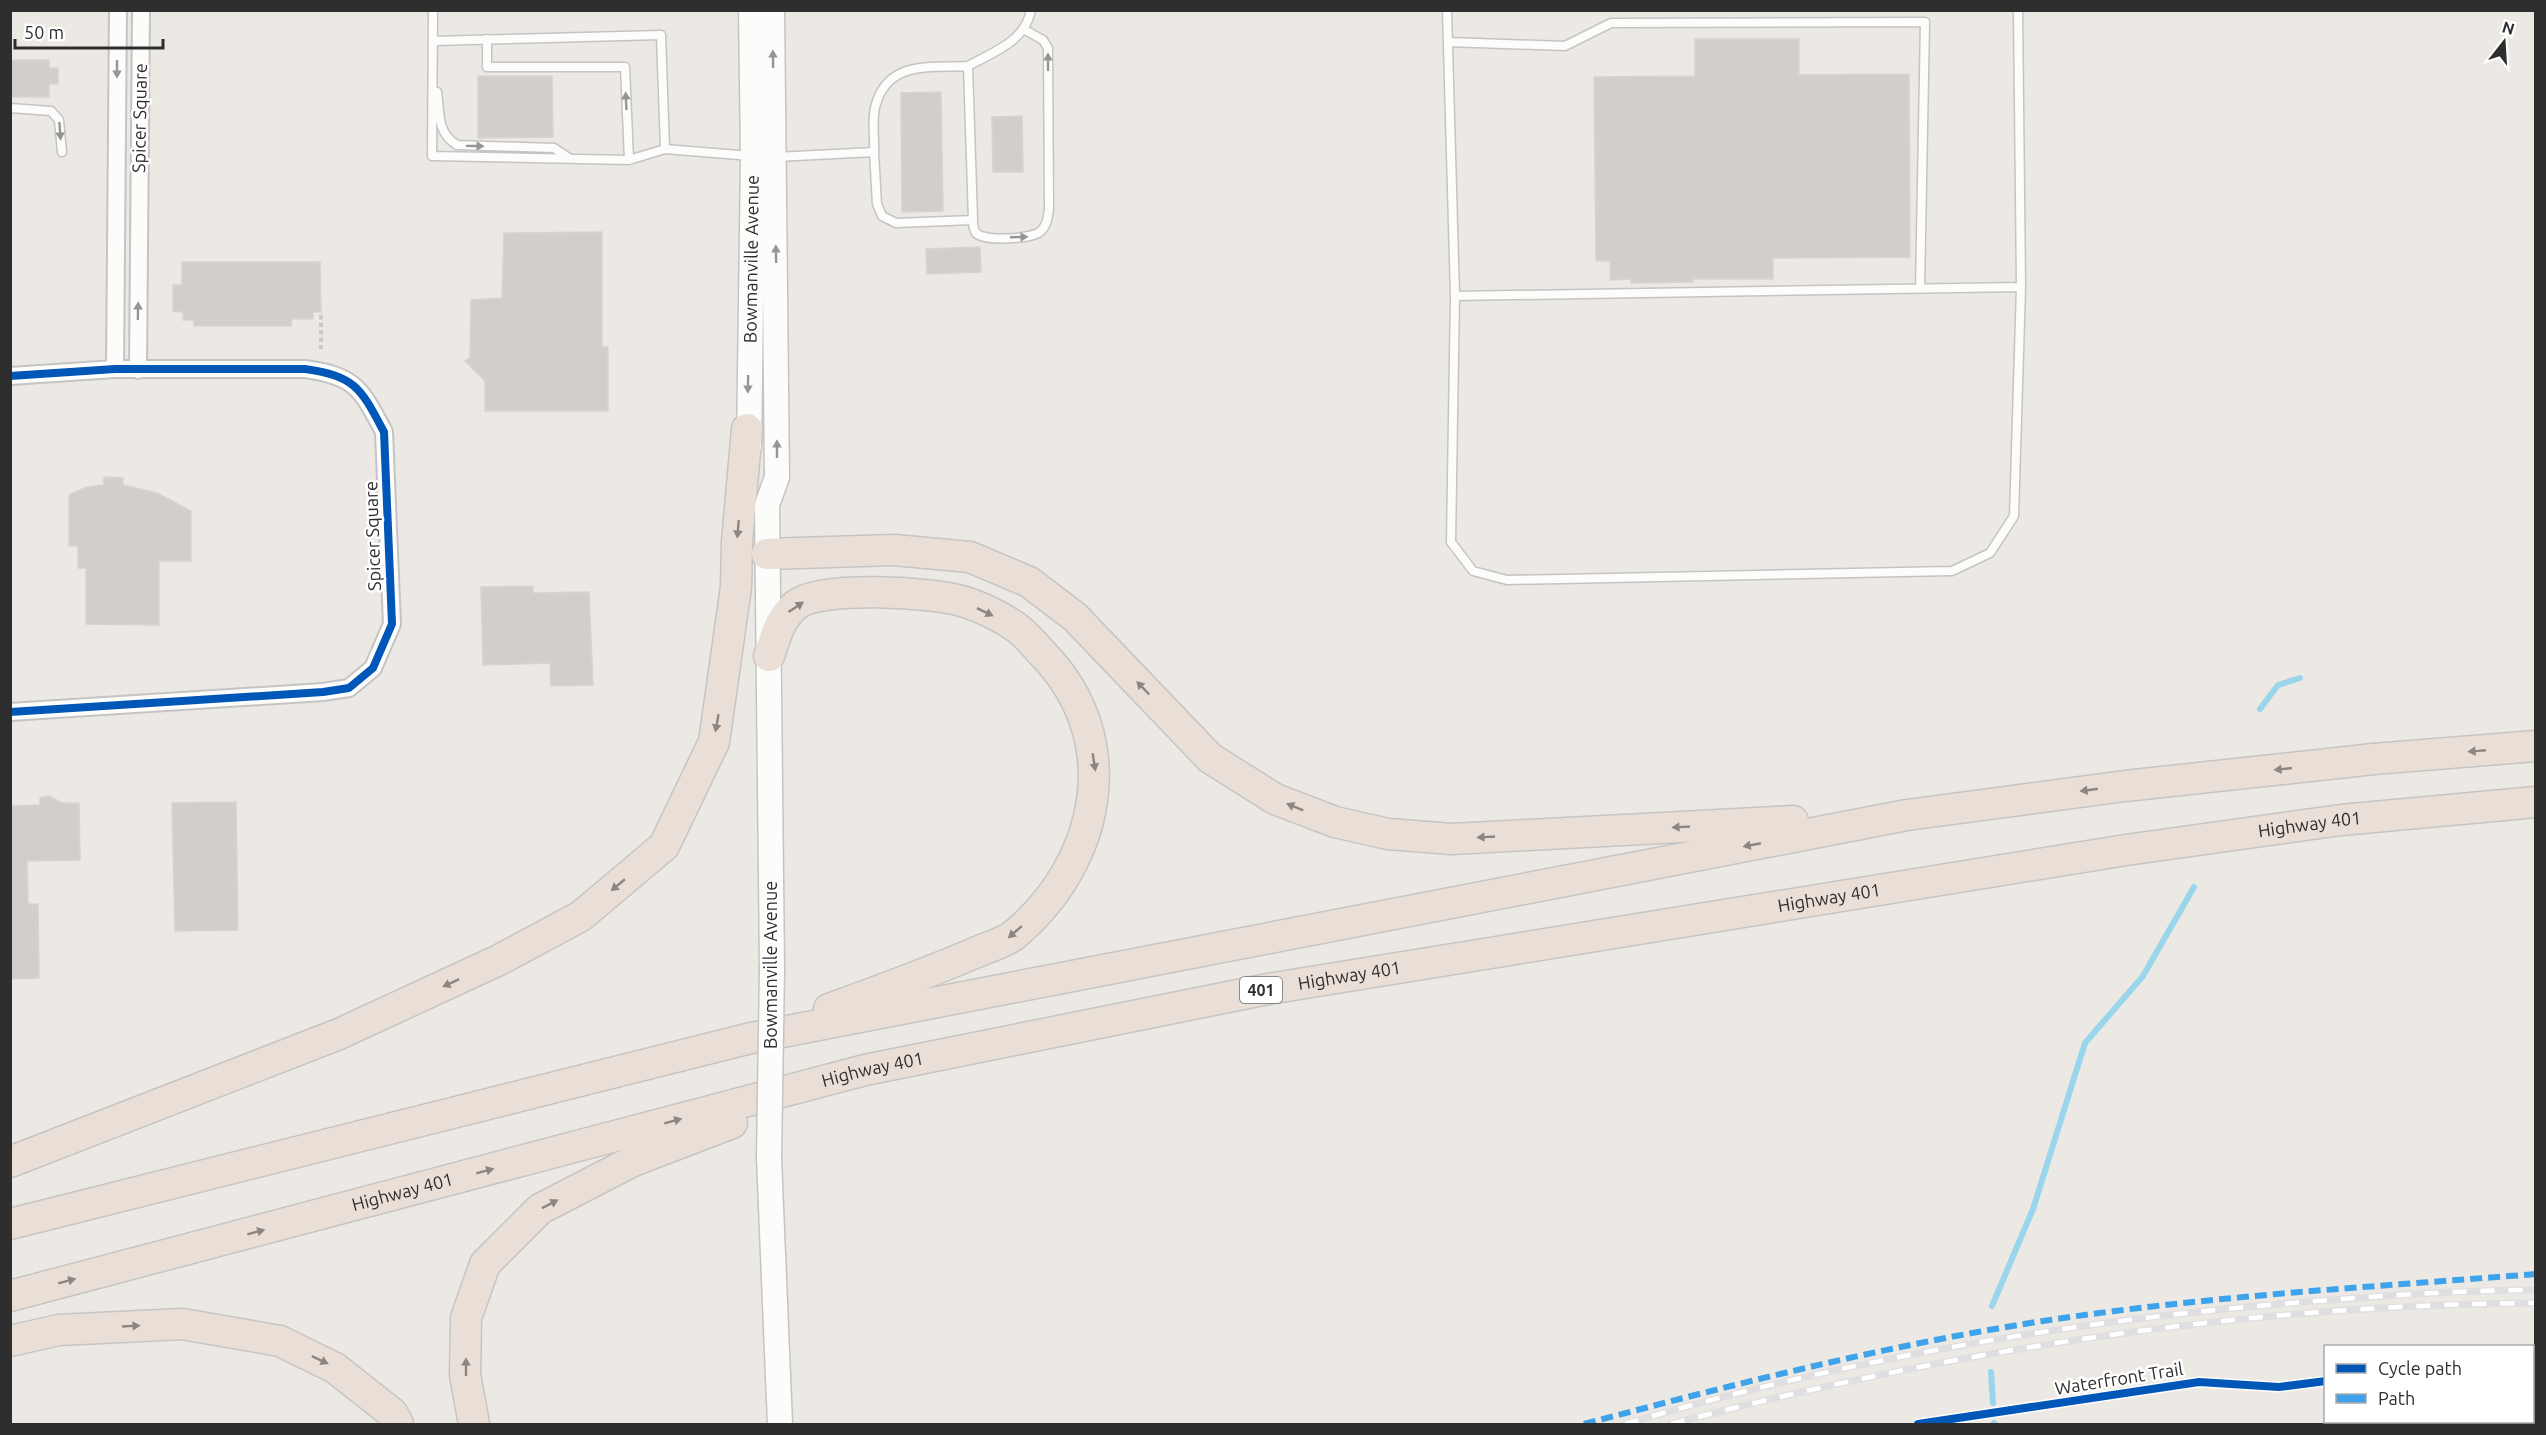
<svg xmlns="http://www.w3.org/2000/svg" width="2546" height="1435" font-family="Ubuntu,sans-serif">
	<rect width="100%" height="100%" fill="#ece8e4"/>
	<g fill="none" stroke-linecap="round" stroke-linejoin="round">
		<!-- stream -->
		<path stroke="#99d6ec" stroke-width="6" d="M2260,709l18,-24 22,-7
			M1992,1306l41,-97 52,-166 58,-67 51,-89
			M1991,1372l2,31
			M1994,1423l1,1"/>
	</g>
	<!-- building -->
	<path fill="#d1cecb" stroke="#d7d4d0" stroke-width="1.5" d="M1695,39h104v36l110,-1 1,183 -137,1v21h-80v3l-62,1v-4l-21,1v-19h-14l-2,-184 101,-1z
		M10,60h39v8h9v16h-9v13h-39z
		M478,76h74l1,61 -75,1z
		M941,92l2,119 -41,1 -1,-119z
		M1022,116l1,56h-30l-1,-55z
		M602,232v115h6v64h-123v-30l-20,-20 5,-3 1,-58 31,-2 2,-65z
		M980,247l1,25 -54,2 -1,-25z
		M182,262h138l1,50h-8v7h-21l-1,7h-97v-6h-11v-8l-10,-1v-26h9z
		M104,477l19,1v7l34,8 34,18v50h-32v64l-73,-1v-56h-8v-22h-9v-51l18,-8 17,-2z
		M533,586v7l56,-1 4,93 -42,1 -1,-23 -67,2 -2,-78z
		M49,796l13,7h17l1,57 -53,1 1,43h10l1,74 -29,1v-173l30,-1v-7z
		M236,802l2,128 -63,1 -3,-128z"/>
	<g fill="none" stroke-linecap="round" stroke-linejoin="round">
		<!-- lane casing -->
		<g stroke="#c5c4c5" stroke-width="11">
			<path id="lane" d="M433,10l-1,146 197,4 36,-11 86,7
				M1447,10l8,286 566,-9 -3,-277
				M487,39v28h138l4,93
				M433,41l228,-6 4,114
				M1448,42l117,4 46,-23 314,-1 -5,267
				M437,92c3,22 0,41 20,53l97,3 15,10
				M10,108l41,3 8,9 3,32
				M874,152c1,-14 -3,-34 2,-48 13,-44 55,-36 92,-38
				M776,157l98,-5 3,52 5,12 14,7 77,-3 -5,-154c25,-14 57,-24 63,-56
				M973,220c0,5 0,9 3,13 9,9 57,6 65,-2 6,-6 7,-14 8,-22l-1,-161 -5,-8 -18,-10
				M1455,296l-4,246 22,29 34,9 445,-9 38,-18 24,-37 7,-229"/>
		</g>
		<!-- street casing -->
		<g stroke="#c5c4c5" stroke-width="20">
			<path id="street" d="M115,369l3,-359
				M138,370l3,-360
				M10,376l105,-7h190c51,7 56,20 79,63l8,192 -19,44 -24,20 -26,4 -313,20"/>
		</g>
		<!-- secondary casing -->
		<g stroke="#c5c4c5" stroke-width="27">
			<g id="secondary">
				<path id="s1" d="M749,447l4,-291 -2,-146"/>
				<path d="M772,968l-5,-463 10,-28 -5,-467"/>
				<path d="M769,1158l11,266"/>
			</g>
		</g>
		<!-- highway casing -->
		<g stroke="#c6c5c4" stroke-width="33">
			<g id="highway">
				<path d="M767,554l127,-4 76,7 59,25 46,35 135,141 65,41 60,23 53,12 64,5 341,-18"/>
				<path d="M769,656c7,-20 10,-37 27,-51 24,-20 138,-13 169,-3 16,5 39,16 52,26 10,7 18,18 26,26 83,86 58,208 -29,281 -10,8 -26,12 -37,17 -49,21 -98,39 -148,57"/>
				<path d="M10,1162l329,-128 160,-74 82,-44 83,-70 50,-104 22,-155 1,-45 10,-113"/>
				<path d="M10,1224l741,-186 1156,-223 218,-29 249,-27 162,-13"/>
				<path id="s2" d="M10,1296l855,-226 403,-81 858,-139 215,-30 195,-18"/>
				<path d="M10,1341l49,-11 123,-6 98,17 55,27 57,45 6,11"/>
				<path d="M474,1424l-9,-49 1,-57 19,-54 55,-55 93,-48 99,-38"/>
			</g>
		</g>
		<!-- path -->
		<path stroke="#c9c9c8" stroke-width="4" stroke-dasharray="4.5 3" stroke-linecap="butt" d="M321,315v34"/>
		<!-- lane -->
		<use href="#lane" stroke="#fcfcfb" stroke-width="8"/>
		<!-- street -->
		<use href="#street" stroke="#fcfcfb" stroke-width="16"/>
		<!-- secondary -->
		<use href="#secondary" stroke="#fcfcfb" stroke-width="24"/>
		<!-- highway -->
		<use href="#highway" stroke="#eadfd6" stroke-width="30"/>
		<!-- rail casing -->
		<g stroke="#dfdfe1" stroke-width="7">
			<path id="rail" d="M1625,1424c221,-65 450,-104 679,-122 77,-6 154,-12 232,-12
				M1671,1424c282,-74 572,-119 865,-121"/>
		</g>
		<!-- rail -->
		<use href="#rail" stroke="#fff" stroke-width="4.5" stroke-dasharray="14" stroke-linecap="butt"/>
		<!-- secondary-bridge casing -->
		<g stroke="#c5c4c5" stroke-width="27" stroke-linecap="butt">
			<path id="secondary-bridge" d="M769,1158l3,-190"/>
		</g>
		<!-- secondary-bridge -->
		<use href="#secondary-bridge" stroke="#fcfcfb" stroke-width="24"/>
		<!-- quiet -->
		<path stroke="#3ea3eb" stroke-width="6" stroke-dasharray="12 6" stroke-linecap="butt" d="M1584,1424c151,-40 304,-79 459,-103 163,-25 328,-34 493,-47"/>
		<!-- cycleway casing -->
		<g stroke="#fff" stroke-width="11">
			<path id="cycleway" d="M10,376l105,-7h190c51,7 56,20 79,63l8,192 -19,44 -24,20 -26,4 -313,20
				M1918,1424l281,-42 80,5 47,-6"/>
		</g>
		<!-- cycleway -->
		<use href="#cycleway" stroke="#0057b8" stroke-width="8"/>
	</g>
	<!-- one-way arrows -->
	<defs><path id="oneway-solid" d="M-6-.8H1V-3.2L6.5 0L1 3.2V.8H-6Z" transform="scale(1.5)"/></defs>
	<g fill="#959594">
		<use href="#oneway-solid" transform="translate(773 59) rotate(-91)"/>
		<use href="#oneway-solid" transform="translate(1048 62) rotate(-90)"/>
		<use href="#oneway-solid" transform="translate(117 69) rotate(90)"/>
		<use href="#oneway-solid" transform="translate(626 101) rotate(-93)"/>
		<use href="#oneway-solid" transform="translate(60 131) rotate(86)"/>
		<use href="#oneway-solid" transform="translate(475 146) rotate(1)"/>
		<use href="#oneway-solid" transform="translate(1019 237) rotate(-2)"/>
		<use href="#oneway-solid" transform="translate(776 254) rotate(-91)"/>
		<use href="#oneway-solid" transform="translate(138 311) rotate(-89)"/>
		<use href="#oneway-solid" transform="translate(748 384) rotate(91)"/>
		<use href="#oneway-solid" transform="translate(777 449) rotate(-90)"/>
	</g>
	<g fill="#8c8682">
		<use href="#oneway-solid" transform="translate(738 529) rotate(95)"/>
		<use href="#oneway-solid" transform="translate(796 607) rotate(-34)"/>
		<use href="#oneway-solid" transform="translate(985 612) rotate(26)"/>
		<use href="#oneway-solid" transform="translate(1143 688) rotate(-134)"/>
		<use href="#oneway-solid" transform="translate(717 723) rotate(100)"/>
		<use href="#oneway-solid" transform="translate(2477 751) rotate(175)"/>
		<use href="#oneway-solid" transform="translate(1094 762) rotate(81)"/>
		<use href="#oneway-solid" transform="translate(2283 769) rotate(174)"/>
		<use href="#oneway-solid" transform="translate(2089 790) rotate(172)"/>
		<use href="#oneway-solid" transform="translate(1295 807) rotate(-158)"/>
		<use href="#oneway-solid" transform="translate(1681 827) rotate(177)"/>
		<use href="#oneway-solid" transform="translate(1486 837) rotate(177)"/>
		<use href="#oneway-solid" transform="translate(1752 845) rotate(169)"/>
		<use href="#oneway-solid" transform="translate(618 885) rotate(140)"/>
		<use href="#oneway-solid" transform="translate(1015 932) rotate(139)"/>
		<use href="#oneway-solid" transform="translate(451 983) rotate(155)"/>
		<use href="#oneway-solid" transform="translate(673 1121) rotate(-15)"/>
		<use href="#oneway-solid" transform="translate(485 1171) rotate(-15)"/>
		<use href="#oneway-solid" transform="translate(550 1204) rotate(-27)"/>
		<use href="#oneway-solid" transform="translate(256 1232) rotate(-15)"/>
		<use href="#oneway-solid" transform="translate(67 1281) rotate(-15)"/>
		<use href="#oneway-solid" transform="translate(131 1326) rotate(-3)"/>
		<use href="#oneway-solid" transform="translate(320 1360) rotate(25)"/>
		<use href="#oneway-solid" transform="translate(466 1367) rotate(-90)"/>
	</g>
	<g text-anchor="middle" stroke-width="5" stroke-linejoin="round" paint-order="stroke">
		<!-- shield labels -->
		<rect fill="#fff" stroke="#6d6d6d" stroke-width="1.5" x="1240" y="977" width="42" height="26" rx="4.5"/>
		<g font-size="16" font-weight="bold" fill="#2e2e2e">
			<text x="1261" y="996">401</text>
		</g>
		<!-- street labels -->
		<g font-size="18" fill="#2e2e2e" stroke="#fff">
			<text transform="translate(140 118) rotate(-89)" y="6">Spicer Square</text>
			<text dy="6" stroke="none"><textPath href="#s1" startOffset="188">Bowmanville Avenue</textPath></text>
			<text transform="translate(373 536) rotate(-92)" y="6">Spicer Square</text>
			<text dy="6" stroke="none"><textPath href="#s2" startOffset="2350">Highway 401</textPath></text>
			<text dy="6" stroke="none"><textPath href="#s2" startOffset="1864">Highway 401</textPath></text>
			<text transform="translate(771 965) rotate(-90)" y="6">Bowmanville Avenue</text>
			<text dy="6" stroke="none"><textPath href="#s2" startOffset="1378">Highway 401</textPath></text>
			<text dy="6" stroke="none"><textPath href="#s2" startOffset="892">Highway 401</textPath></text>
			<text dy="6" stroke="none"><textPath href="#s2" startOffset="406">Highway 401</textPath></text>
			<text transform="translate(2119 1379) rotate(-9)" y="6">Waterfront Trail</text>
		</g>
	</g>
	<!-- border -->
	<rect width="2546" height="1435" fill="none" stroke="#2e2e2e" stroke-width="24"/>
	<!-- legend -->
	<rect x="2324" y="1345" width="210" height="78" fill="#ffffff" stroke="#ababab" stroke-width="1.5"/>
	<rect x="2336" y="1364" width="30" height="9" fill="#0057b8" stroke="#ababab" stroke-width="1.5"/>
	<text x="2378" y="1375" font-size="18" fill="#2e2e2e">Cycle path</text>
	<rect x="2336" y="1394" width="30" height="9" fill="#3ea3eb" stroke="#ababab" stroke-width="1.5"/>
	<text x="2378" y="1405" font-size="18" fill="#2e2e2e">Path</text>
	<!-- north arrow -->
	<g transform="translate(2504 42) rotate(17)" stroke="#ffffff" stroke-width="4.5" paint-order="stroke">
	<path d="M0-4.5L10 22L0 15L-10 22Z" fill="#2e2e2e"/>
	<text y="-9" font-size="16" font-weight="bold" text-anchor="middle" fill="#2e2e2e">N</text>
	</g>
	<!-- scale -->
	<path d="M15 39v9h148v-9" fill="none" stroke="#2e2e2e" stroke-width="3"/>
	<text x="24" y="39" font-size="18" fill="#2e2e2e" stroke="#ffffff" stroke-width="4.5" paint-order="stroke">50 m</text>
</svg>
